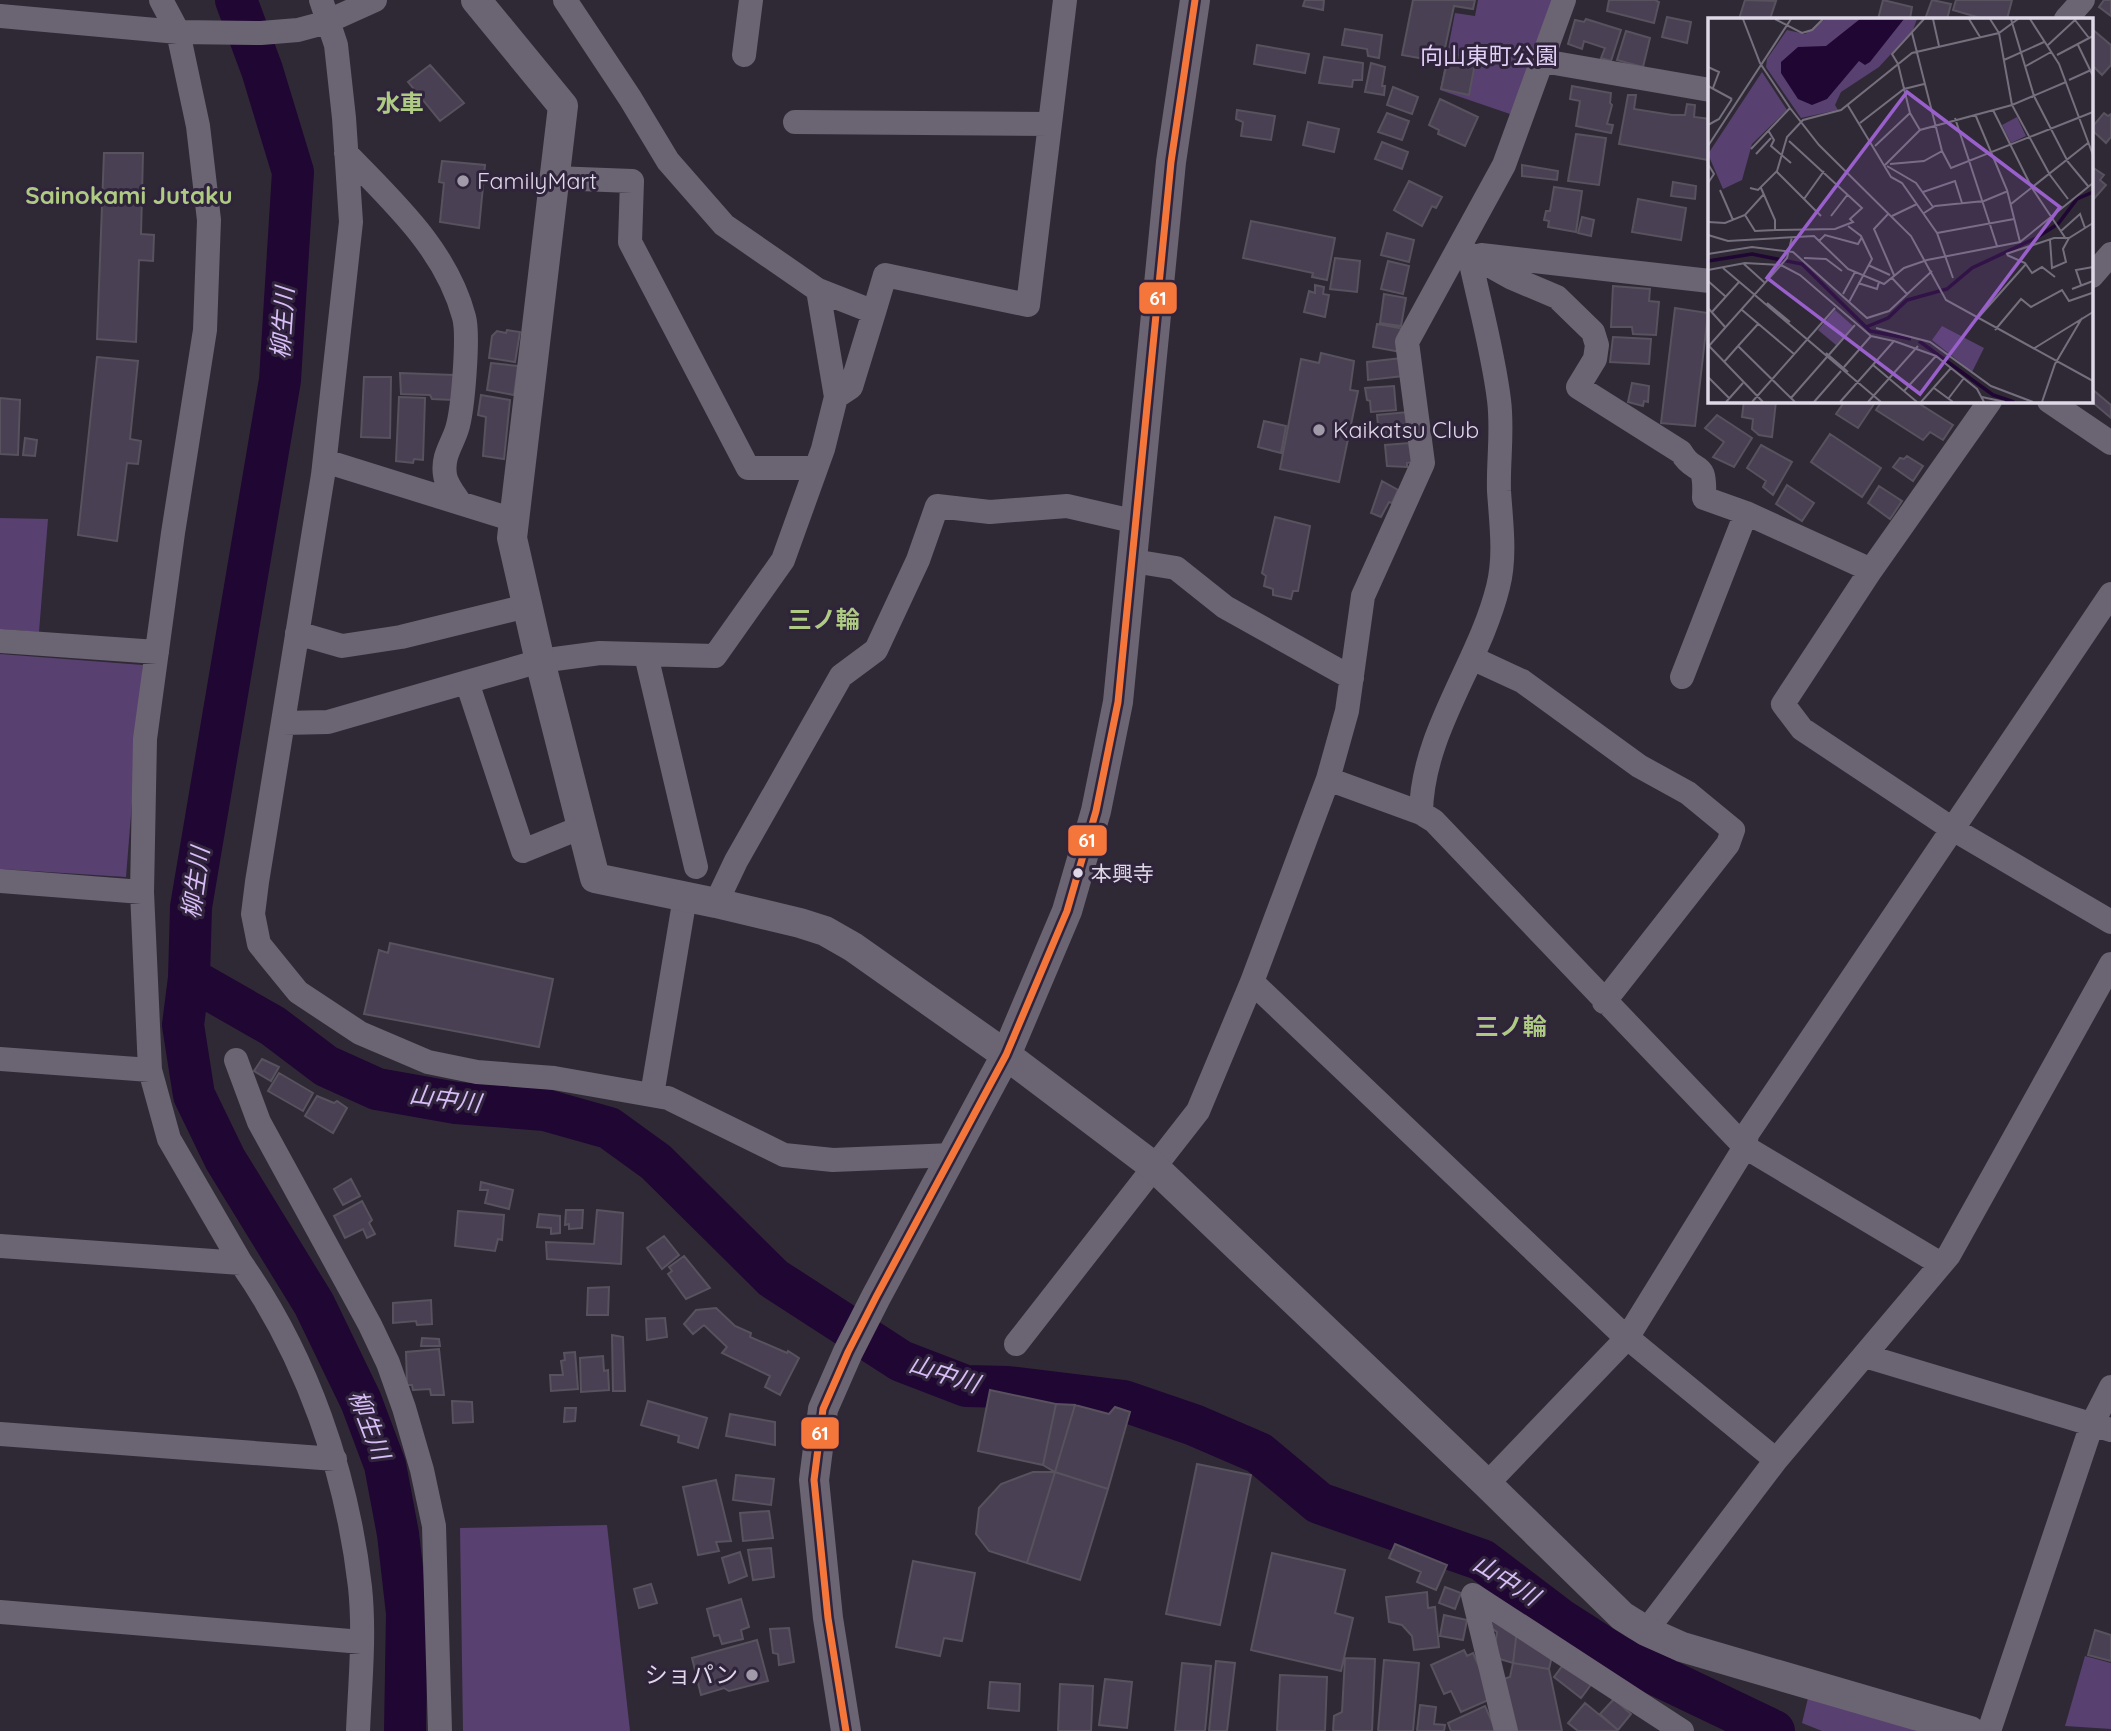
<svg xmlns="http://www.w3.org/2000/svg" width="2111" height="1731" font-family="Quicksand,'Noto Sans JP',sans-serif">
	<rect width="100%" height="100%" fill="#2f2936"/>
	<!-- green -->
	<path fill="#584070" d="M1478,0h77l-45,114 -70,-24 15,-77 20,3z
		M0,518l48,1 -9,113 -39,-3z
		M0,654l143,11 -17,212 -126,-8z
		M607,1525l23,206h-167l-3,-203z
		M2085,1656l26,7v66l-46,-3z
		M1808,1698l114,33h-100l-20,-8z"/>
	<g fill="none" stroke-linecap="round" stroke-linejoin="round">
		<!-- river -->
		<path stroke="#200632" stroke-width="42" d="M236,0l26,70 31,102 -13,208 -89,527 -2,71 -6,47 11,70 31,64 89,145 47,97 24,64 13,69 9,79 -2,118
			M189,978l84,48 53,40 51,23 79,14 89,7 64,18 47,34 117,116 128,83 65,25 42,1 116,14 70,24 65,28 60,50 163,57 79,60 56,36 157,75"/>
	</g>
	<!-- building -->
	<path fill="#494053" stroke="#57525d" stroke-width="2" d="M1305,0h19l-1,10 -20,-4z
		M1413,0h62l-2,9 -19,-3 -12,56 -40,-7z
		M1609,0h46l4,2 -5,21 -47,-12z
		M1745,0l31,1 -6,18h-31z
		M1883,0l29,7 -2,12h-32z
		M1932,0l19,4 -4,15h-22z
		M1956,0h56l-5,19h-23l-31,-9z
		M2104,0h7v16l-12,-9z
		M1667,17l24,5 -4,21 -25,-6z
		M1586,19l35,11 -10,31 -10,-3 4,-10 -21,-7 -2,8 -14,-5 7,-24 9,2z
		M1345,29l37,6 -3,23 -11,-2 -1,-7 -25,-4z
		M2092,29l19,16v20l-9,10 -10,-10z
		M1626,31l24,7 -7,29 -26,-7z
		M1257,45l52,9 -4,19 -51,-9z
		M1449,53l27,5 -7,37 -28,-6z
		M1324,57l39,6 -1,17h-9l-1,7 -33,-4z
		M1371,63l14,4 -3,19h3l-1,9 -19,-3z
		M430,65l34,38 -24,18 -32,-39z
		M1572,86l39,7 -1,10 2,2 -5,19 6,1 -2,8 -35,-7 4,-25 -10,-2z
		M1393,87l25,10 -6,17 -25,-9z
		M1628,95h8l-2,14 38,6h13l2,-11 8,1 -1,12 16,2 -2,41 -89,-16z
		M1440,99l38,18 -13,29 -27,-12 1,-4 -10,-5z
		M1237,110l38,6 -4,24 -30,-4 2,-14 -7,-3z
		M1387,113l22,8 -7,19 -24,-8z
		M2104,113l4,3 3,-2v23l-5,6 -14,-13v-3z
		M1308,122l31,7 -5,23 -31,-7z
		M1576,134l30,4 -7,47 -31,-4z
		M1382,142l26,10 -6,17 -27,-10z
		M104,153h39l-2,81 13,1 -1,26 -14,-1 -3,82 -39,-3z
		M442,161l43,4 -6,63 -39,-6 4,-39 -5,-1z
		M1522,165l36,6 -1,9 -35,-4z
		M2092,167l12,8 -4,5 6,5 -14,16z
		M1409,181l33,16 -6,11 -4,-2 -10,20 -28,-16z
		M1673,182l23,4 -1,13 -24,-3z
		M1554,187l28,4 -6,41 -28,-5 1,-6 -5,-1 2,-9h4z
		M1638,199l48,9 -5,32 -49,-8z
		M1582,217l12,3 -3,16 -13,-3z
		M1251,221l84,17 -8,42 -15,-3 1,-4 -70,-15z
		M1387,233l27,7 -5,22 -28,-7z
		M1335,258l25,3 -3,31 -27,-3z
		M1388,261l21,5 -6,28 -22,-5z
		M1315,285l9,2 -1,7 6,1 -4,22 -21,-5 5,-21 6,2z
		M1613,286l37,3 -1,12 10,1 -3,33 -23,-1 -1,-7h-21z
		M1384,294l22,4 -5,28 -21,-3z
		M1675,308l33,5 -13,113 -34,-3z
		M1377,324l28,5 -4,23 -28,-5z
		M507,330l13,2 -5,30 -26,-4 3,-22 5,-5 9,2z
		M1613,337l38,2 -2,25 -39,-2z
		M1321,353l33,8 -4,29 8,1 -19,91 -59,-13 21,-110 18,4z
		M97,357l41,4 -8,78 11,2 -3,23 -11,-1 -10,78 -39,-6z
		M1401,358l2,18 -35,4 -1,-18z
		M491,363l27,3 -4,29 -27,-5z
		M400,373l54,2 -1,25 -21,-1 -2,-4 -29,-1z
		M364,377h27l-1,61 -29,-1z
		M1632,383l17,3 -1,16 -4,-1 -1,5 -15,-4z
		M1394,386l2,24 -25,2 -1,-11 -3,-1 -2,-12z
		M2092,389l19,16v13l-20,-17z
		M481,395l29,5 -6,59 -21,-3 3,-39 -8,-2z
		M399,397l26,1 -2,62 -9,-1 -1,4 -17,-2z
		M0,398l20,2 -2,55 -18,-1z
		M1744,401h32l-4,36 -13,-2 -7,-6 1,-10 -11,-2z
		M1845,401h31l-18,27 -22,-14z
		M1882,401h33l38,24 -10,15 -13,-8 -7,8 -47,-30z
		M1408,412l2,20 -31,3 -2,-20z
		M1717,415l35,23 -18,29 -21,-10 11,-15 -19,-14z
		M1264,421l22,5 -5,27 -23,-6z
		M1830,434l51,34 -19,29 -51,-35z
		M25,438l12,2 -2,16 -12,-1z
		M1409,443l3,19 -5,1v4l-20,-1 -2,-21z
		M1761,445l31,17 -19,33 -10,-8 3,-6 -19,-13z
		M1907,456l16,10 -10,15 -20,-14 7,-9 4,1z
		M1382,481l16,9 -6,13 -3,-1 -8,15 -10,-4z
		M1787,485l27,18 -12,18 -26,-17z
		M1879,486l23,15 -12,18 -22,-16z
		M1275,517l35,9 -12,65h-5l-2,8 -18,-4v-6l-9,-3 2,-10 -4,-3z
		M390,943l163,36 -14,68 -175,-33 15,-64 9,3z
		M262,1059l17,8 -8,14 -17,-10z
		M279,1073l34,20 -10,18 -35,-20z
		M317,1096l17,7 3,-2 10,7 -14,25 -28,-17z
		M351,1179l9,17 -17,9 -9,-16z
		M481,1182l32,8 -4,19 -24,-6 3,-13h-8z
		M362,1201l10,19 -3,3 6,11 -8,4 -4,-9 -18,9 -11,-22z
		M566,1210h17l-1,18 -13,1v-5l-4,1z
		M597,1210l26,3 -2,51 -74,-5 -1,-17 48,2z
		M458,1211l46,4 -2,25 -4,-1 -3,12 -40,-5z
		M539,1214l21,2v17l-9,1v-6l-14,-1z
		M664,1236l15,19 -17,14 -15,-21z
		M684,1256l26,32 -24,11 -18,-25 4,-3 -3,-4z
		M609,1287l-1,28h-21l1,-27z
		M431,1300l1,24 -15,1 -1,-4 -23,2v-20z
		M716,1308l19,18 16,7 -1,4 37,16 1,-2 11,7 -19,37 -15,-8 5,-11 -48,-23 5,-6 -23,-22 -11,9 -9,-10 12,-14z
		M665,1318l2,19 -20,3 -1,-21z
		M612,1335l11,2 2,54h-12z
		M422,1338l17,1 1,7h-19z
		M439,1349l5,46h-13l-1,-6 -17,1 -1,-5h-5l-1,-33z
		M575,1352l3,37 -27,2 -1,-16h13l-2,-14 4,-1 -1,-7z
		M603,1356l1,15 4,-1 1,20 -28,2 -1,-34z
		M990,1390l66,14 -13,61 -65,-14z
		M452,1401l20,1 1,20 -20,1z
		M648,1401l59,17 -9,30 -20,-6 1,-6 -38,-11z
		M1056,1404l19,1 -20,67 -12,-7z
		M1075,1405l34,9 6,-7 15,5 -22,77 -53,-17z
		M565,1408h11l-1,13 -11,1z
		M730,1414l45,8v23l-49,-9z
		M1197,1464l54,11 -31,150 -54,-11z
		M1033,1472h22l-28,91 -38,-12 -13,-17 3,-26 22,-24z
		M1055,1472l53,17 -28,91 -53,-17z
		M736,1475l38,4 -3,26 -38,-5z
		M716,1480l15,61 -15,1 3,9 -21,4 -15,-68z
		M769,1511l4,27 -30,3 -3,-28z
		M1395,1544l52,21 -11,25 -19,-8 4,-10 -32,-14z
		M771,1548l3,29 -21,3 -5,-30z
		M740,1552l7,24 -18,7 -7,-25z
		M1272,1553l73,17 -10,43 18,5 -12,53 -90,-21z
		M913,1561l62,12 -13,68 -18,-3 -4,18 -44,-9z
		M651,1584l6,19 -18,5 -5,-19z
		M1445,1587l16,6 -6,16 -16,-6z
		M1427,1592l1,16 7,-1 4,40 -25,3 -2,-14 -10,-11 -13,-3 -3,-25z
		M741,1599l8,28 -8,3 2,9 -21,5 -3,-9 -5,1 -7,-27z
		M1490,1614l27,16 -4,33 -20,-6 4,-25 -10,-7z
		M1444,1615l23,5 -4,20 -23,-4z
		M789,1628l5,34 -15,3 -1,-11 -5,-1 -3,-24z
		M1517,1630l35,26 -3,13 -36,-6z
		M2095,1630l16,5v26l-23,-6z
		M757,1640l11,41 -39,10 -5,-3 -23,7 -9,-37z
		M1464,1650l3,6 6,-3 20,45 -32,14 -10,-21 -7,3 -13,-29z
		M1345,1658l30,1 -3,72h-39l1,-15 8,-4z
		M1384,1660l35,3 -6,68h-35z
		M1216,1661l19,2 -8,68h-18z
		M1566,1661l27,21 -12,16 -27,-21z
		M1182,1663l29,3 -6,65h-30z
		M1513,1663l36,6 13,62h-51l-11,-51 10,-3z
		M1280,1675l47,2 -2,54h-48z
		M1105,1679l27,3 -5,46 -28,-3z
		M990,1682l30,2 -1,27 -31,-3z
		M1060,1684l33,2 -2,45h-33z
		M1614,1699l17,15 -13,16 -18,-16z
		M1585,1703l33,27 -1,1h-39l-10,-8z
		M1420,1705l16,2 -2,17 11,1 -1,6h-27z
		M1485,1706l11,25h-45l-3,-8z"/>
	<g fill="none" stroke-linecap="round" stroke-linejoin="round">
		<!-- minor -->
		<path stroke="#6b6472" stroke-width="24" d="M321,0l15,45 8,73 7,104 -28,253 -66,407 -4,32 6,30 39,48 62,41 68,29 49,10 77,6 114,20 116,57 49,5 120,-5
			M565,0l65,98 38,63 56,64 94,65 56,22 11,-37 143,30 37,-305
			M0,16l178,16 83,1 37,-3 26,-7 51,-23
			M2066,19l17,-19
			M744,55l7,-55
			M1543,61l167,29
			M795,122l255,2
			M346,153c47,49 100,96 118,164 5,18 -1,93 -7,112 -5,16 -15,27 -12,46 1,9 10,20 15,28
			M554,178l78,3 -2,61 118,226h68
			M1469,254l43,24 45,19 36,35 4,13 -2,14 -17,28 103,65c14,25 25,4 23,46l42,15 125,57 119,-169
			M1481,255l229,26
			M2092,276l19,-22
			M836,397l15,-10 23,-75
			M2049,401l62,42
			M325,461l189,59
			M1133,561l43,7 49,39 127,71
			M1871,570l-88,134 19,25 149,99 160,94
			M297,633l45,13 59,-9 126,-31
			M0,641l157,11
			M646,655l50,212
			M1472,658l50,23 117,85 49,27 45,37 -5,14 -124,158
			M1682,677l64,-164
			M467,682l56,169 59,-24
			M283,723l45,-1 212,-61 60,-8 115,3 68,-96 40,-111 13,-52 -18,-107
			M1328,779l93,34 13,8 311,326 196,117
			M1421,813c1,-81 58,-149 77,-226 8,-31 3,-65 1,-96 -1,-30 4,-60 0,-91 -6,-49 -20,-98 -30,-146
			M0,881l142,11
			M716,903l20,-42 105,-185 35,-26 42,-90 19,-54 53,6 77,-6 70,16
			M1252,982l366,348 158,130
			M0,1059l150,11
			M236,1060l23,62 111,203 18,38 16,45 18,62 12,56 6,205
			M652,1095l33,-198
			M0,1246l241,17 -72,-124 -19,-69 -8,-178 3,-153 28,-206 32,-203 4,-110 -11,-94 -20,-94 -17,-32
			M241,1263c66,94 106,210 119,324 5,48 0,96 -2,144
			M1016,1344l182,-233 54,-129 76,-203 19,-68 16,-115 60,-133 -16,-121 97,-177 60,-165
			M1865,1356l246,74
			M0,1434l335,25
			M1487,1484l140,-146 118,-191 2,-13 364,-540
			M1473,1595l209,136
			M1473,1595l33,136
			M0,1612l362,30
			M1646,1631l130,-171 173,-205 162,-291
			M1989,1731l103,-307 19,-37"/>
		<!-- tertiary -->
		<path stroke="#6b6472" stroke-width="30" d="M476,0l87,106 -51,432 28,123 55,217 121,25 84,20 25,8 28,16 153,108 147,111 334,318 135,132 24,15 36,16 288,84
			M846,1731l-18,-113 -14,-138 9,-71 25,-57 28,-55 130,-242 61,-144 29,-100 22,-109 53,-540 24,-162"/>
		<!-- bus-1 casing -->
		<g stroke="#2f243b" stroke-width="12">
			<path id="bus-1" d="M846,1731l-18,-113 -14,-138 9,-71 25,-57 28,-55 130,-242 61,-144 29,-100 22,-109 53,-540 24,-162"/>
		</g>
		<!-- bus-1 -->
		<use href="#bus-1" stroke="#f5763a" stroke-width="7"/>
	</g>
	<!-- markers -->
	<g fill="#a19ba9" stroke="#2f243b" stroke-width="2.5">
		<circle cx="463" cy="181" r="7"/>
		<circle cx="1319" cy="430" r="7"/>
		<circle cx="752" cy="1675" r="7"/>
	</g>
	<circle fill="#dfd8e7" stroke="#2f243b" stroke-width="2.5" cx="1078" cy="873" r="6"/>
	<g text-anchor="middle" stroke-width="6" stroke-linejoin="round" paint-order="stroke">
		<!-- bus labels -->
		<g font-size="21" fill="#dfd8e7" stroke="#2f243b" text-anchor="start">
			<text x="1091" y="881">本興寺</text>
		</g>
		<!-- park labels -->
		<g font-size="23" fill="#e1cff6" stroke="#2f243b">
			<text x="1489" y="64">向山東町公園</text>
		</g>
		<!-- poi labels -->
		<g font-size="23" fill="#dfd8e7" stroke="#2f243b" text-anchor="start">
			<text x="477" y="189">FamilyMart</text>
			<text x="1333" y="438">Kaikatsu Club</text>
			<text x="738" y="1683" text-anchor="end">ショパン</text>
		</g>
		<!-- neighbourhood labels -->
		<g font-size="24" font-weight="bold" fill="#afcb83" stroke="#2f243b">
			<text x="400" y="112">水車</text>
			<text x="129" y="204">Sainokami Jutaku</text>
			<text x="824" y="628">三ノ輪</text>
			<text x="1511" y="1035">三ノ輪</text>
		</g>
		<!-- water labels -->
		<g font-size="24" font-style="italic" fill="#d8bdf7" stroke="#2f243b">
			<text transform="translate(283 323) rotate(-86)" y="8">柳生川</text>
			<text transform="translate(196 883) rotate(-82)" y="8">柳生川</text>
			<text transform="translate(445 1099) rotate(8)" y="8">山中川</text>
			<text transform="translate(944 1374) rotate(18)" y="8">山中川</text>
			<text transform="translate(369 1425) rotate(69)" y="8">柳生川</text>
			<text transform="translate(1506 1580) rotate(32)" y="8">山中川</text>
		</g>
	</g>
	<!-- overview -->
	<g transform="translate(1708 18)">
		<rect width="385" height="385" fill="#2f2936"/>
		<path d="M117,1h92l-4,11 -34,37 -38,25 -6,13 3,5 -37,8 -35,-51 1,-8 20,-29 18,4zM54,54l25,38 -35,34 -10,36 -19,9 -15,-35zM309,99l9,19 -15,7 -9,-18zM127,292l18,16 -17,19 -18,-15zM234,308l42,22 -12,24 -40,-32z" fill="#584070"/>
		<path d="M152,1h44l-34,43 -5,3 -6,-4 -32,38 -15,6 -14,-6 -17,-26v-11l17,-15 28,-1z" fill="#200632"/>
		<path fill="none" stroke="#200632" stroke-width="3.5" d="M0,243l44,-7 50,10 68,67 41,8M158,309l22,-9 19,-18 40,-11 25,-21 64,-30 22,-14 19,-25 16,-7M211,323l74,54 21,7"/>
		<path fill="none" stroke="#756f7d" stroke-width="2" d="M35,1l17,44 30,45 29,37 92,91 35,64 147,81M67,1l27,14 10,-3 11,-11M225,1l6,27M261,1l11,18M282,1l9,14 13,72 38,70 18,24M303,1l23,77 34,66 20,24M322,1l29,45 34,91M367,2l14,18M340,27l28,-26M370,27l15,31M349,37l36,-19M296,42l40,-18M318,48l25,-14M0,49l11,5 -6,16M361,62l22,-10M0,68l24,13M139,86l44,73 11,6 35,50 16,45M285,92l39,78 34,51M267,96l32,76 13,52M247,100l42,128M152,105l44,-34 20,-5M0,107l11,-6 13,-20M60,112l6,10 -3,6 20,17M212,112l-10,-17 -12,-49 -6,-10 32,-35M0,128l83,-127M167,128l35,-33M43,131l39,-41M234,133l9,17 142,-56M48,136l15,-16M0,146l6,10 -6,9M182,146l34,-3 18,-10 -30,-118M177,147l35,-35 92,-25 54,-23M179,148l29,17 17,24M69,154l44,44M42,170l8,2 19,-19 10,-34 16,-17 38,-10 71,-57 87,-20 19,-14M12,172l13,30M215,174l32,-11 7,22M96,181l20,-28M303,186l77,-61M181,195l-15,16 20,46M216,195l11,-7 49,-5 24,-10M37,197l10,16 20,-1v-10l-14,-32M123,198l17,-22M184,198l25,-12M0,204l17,1 20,-8 19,-21M140,208l13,10 11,23 -23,43M67,212l60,-1 18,-7 -3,-3 12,-11 -73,-67M353,213l19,-17 5,14M229,215l77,-14M0,217l20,6 86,-5 34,33 36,15 20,-16 23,-8 93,-18 73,-59M342,222l2,28 14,-6 -3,-13 6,-11M111,223l6,-6 33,9 4,-7M0,236l44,-7 41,5 74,66 22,-7 43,-40M298,236l48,-16h15l24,-15M299,237l18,8 7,10 10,-6 13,10M96,240l22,1 16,12M36,246l21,19M160,247l22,10M15,250l158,134M0,252l37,-7 36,2 19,10 71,61 23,5 -54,61M184,260l15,16M0,263l17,15M150,265l19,6 2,-7M373,267l-5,-15 17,-3M364,271l21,-8M135,276l12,-22M59,285l23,19M0,290l18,20M34,292l52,44M4,294l27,-30M269,301l49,-55M168,310l54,14 61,44 42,16M287,312l26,-31 10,8 31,-17 7,11 23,-8M186,323l42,15 41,33 7,13M1,328l54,56M30,328l20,-22M0,329l79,-89 5,-21M325,331l60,-37M118,335l22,19M16,344l14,-16 57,56M165,347l44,37M136,349l27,-31M0,359l21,21M226,370l19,14M196,373l32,-35M274,379l23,5M83,380l64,-73M240,381l16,-21M18,384l17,-19M44,384l83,-94M106,384l27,-31M160,384l50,-56M213,384l30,-34M334,384l13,-38 27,-46"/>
		<path fill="#9960cb" fill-opacity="0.15" stroke="#9960cb" stroke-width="3.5" d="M199,74l153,115 -140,187 -153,-116z"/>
		<rect width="385" height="385" fill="none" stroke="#dfd8e7" stroke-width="3.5"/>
	</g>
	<g stroke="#2f243b" stroke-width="2.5">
		<rect x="1138" y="281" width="40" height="34" rx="7" fill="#f5763a"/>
		<rect x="1067" y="824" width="41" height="33" rx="7" fill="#f5763a"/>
		<rect x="800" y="1416" width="40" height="34" rx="7" fill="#f5763a"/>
	</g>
	<g font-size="19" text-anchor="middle" font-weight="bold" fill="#fff">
		<text x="1158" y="305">61</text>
		<text x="1087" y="847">61</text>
		<text x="820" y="1440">61</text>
	</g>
</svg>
